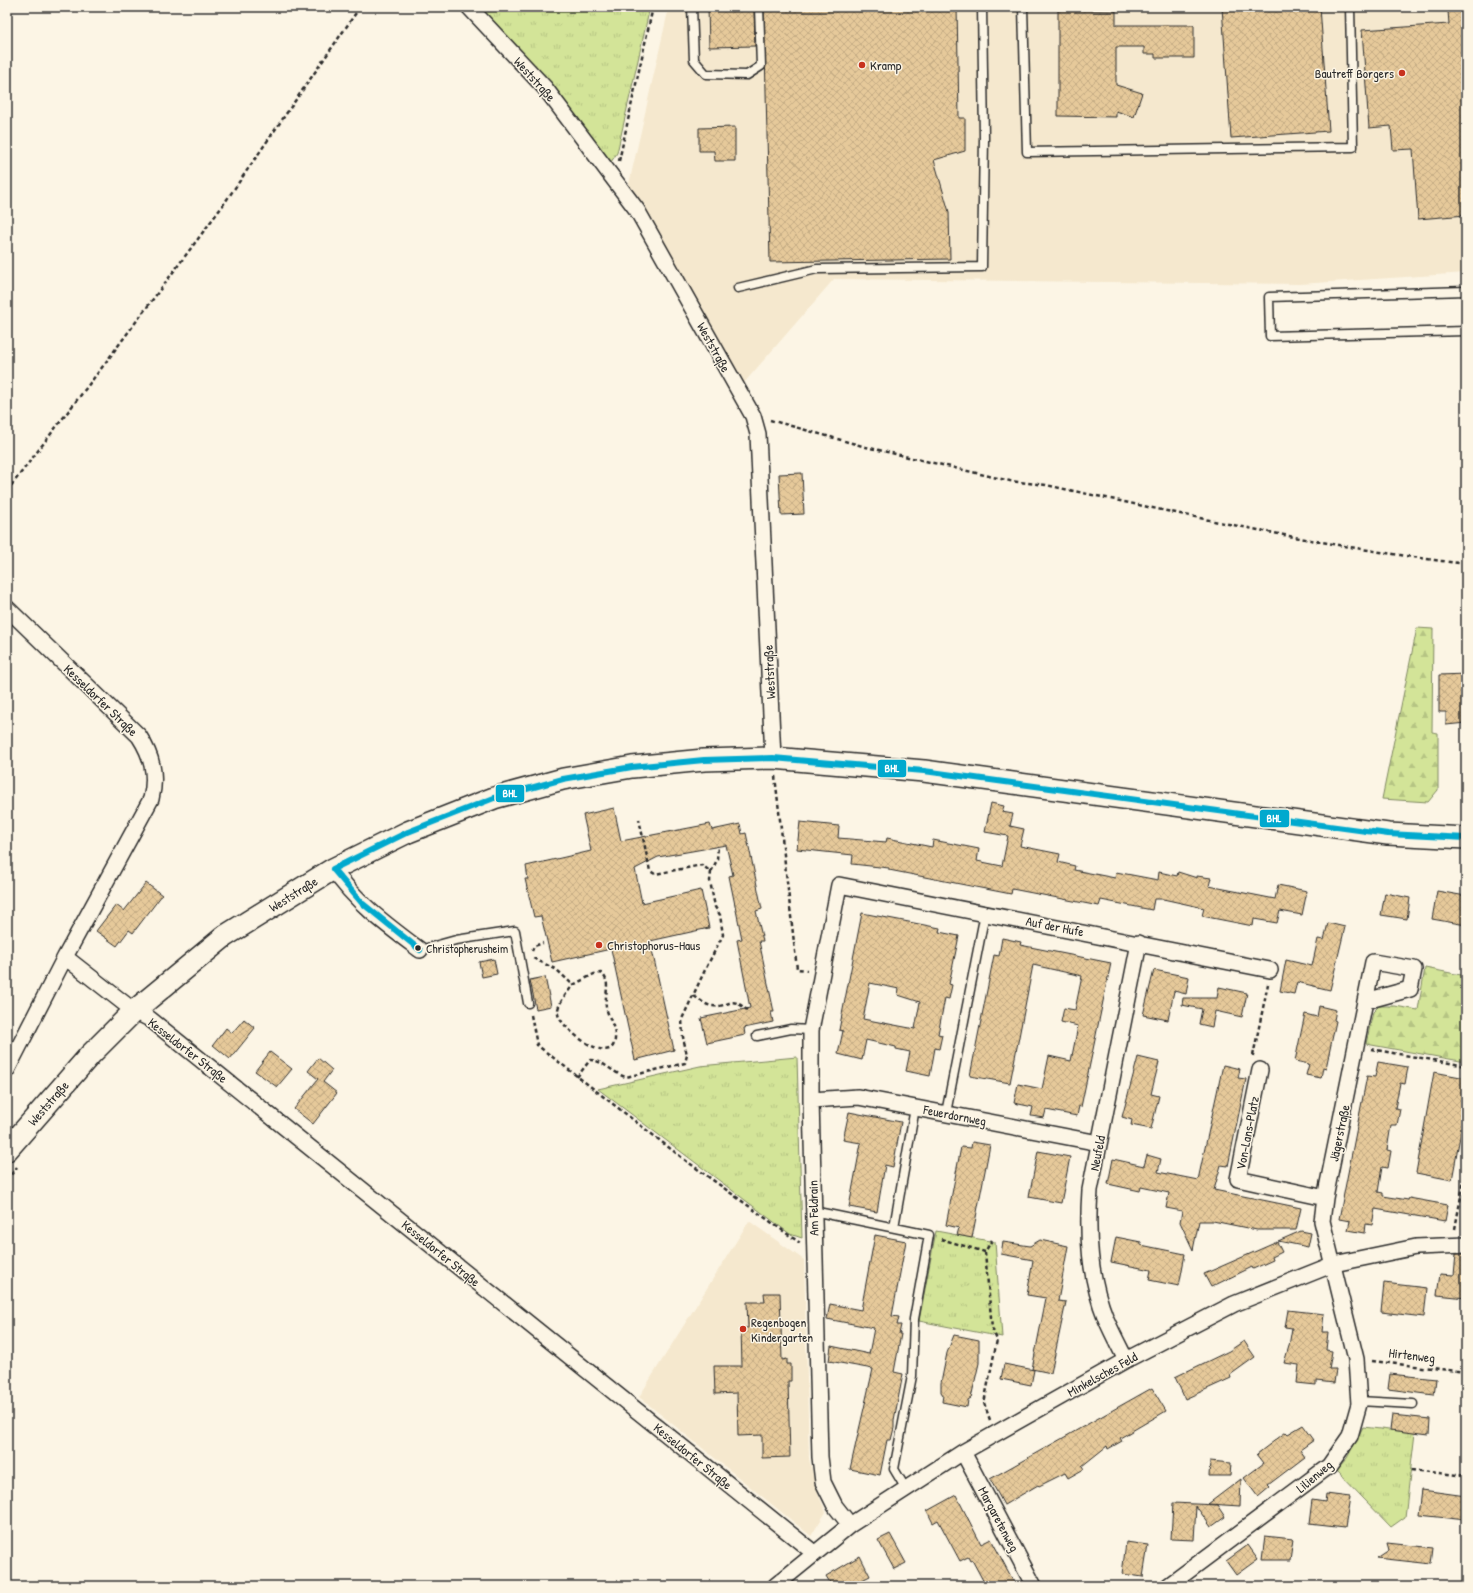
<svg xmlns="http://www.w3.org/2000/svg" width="1473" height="1593" font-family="'Patrick Hand',sans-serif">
	<defs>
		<pattern id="grass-tufts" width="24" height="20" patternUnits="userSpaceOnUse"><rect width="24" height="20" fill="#d3e498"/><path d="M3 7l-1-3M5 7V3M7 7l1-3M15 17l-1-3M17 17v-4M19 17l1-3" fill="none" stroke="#b5c483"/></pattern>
		<pattern id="forest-firs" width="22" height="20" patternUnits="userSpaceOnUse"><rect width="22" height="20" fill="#d3e498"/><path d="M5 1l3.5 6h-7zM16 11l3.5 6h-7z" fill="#b5c483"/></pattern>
		<pattern id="building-cross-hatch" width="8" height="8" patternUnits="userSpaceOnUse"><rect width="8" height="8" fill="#e6c99a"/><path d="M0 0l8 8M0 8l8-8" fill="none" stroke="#c5ad85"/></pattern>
	</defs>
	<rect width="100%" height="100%" fill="#fcf5e5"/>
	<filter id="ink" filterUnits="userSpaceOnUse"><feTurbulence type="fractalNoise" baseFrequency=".025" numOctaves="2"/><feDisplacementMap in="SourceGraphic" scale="8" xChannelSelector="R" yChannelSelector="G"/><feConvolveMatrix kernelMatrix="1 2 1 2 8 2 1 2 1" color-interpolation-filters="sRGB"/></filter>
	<g filter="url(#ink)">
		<!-- built -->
		<path fill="#f5e8ce" d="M669,7h797v266l-166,11 -466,-5 -90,104 -115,-199z
			M749,1221l55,39 5,199 10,37 7,16 -15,24 -172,-139z"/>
		<!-- grass -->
		<path fill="url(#grass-tufts)" stroke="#7f8862" d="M480,7h170l-33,146 -6,9z
			M797,1057l5,181 -12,-4 -192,-145 102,-23z
			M936,1231l59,11 7,95 -83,-16z
			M1363,1427l52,6 -10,84 -14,10 -55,-57 11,-12z"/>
		<!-- forest -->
		<path fill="url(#forest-firs)" stroke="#7f8862" d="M1417,628l16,1 -1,103 6,1v57l-10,12 -46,-3z
			M1425,968l41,8v86l-100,-18 7,-32 6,-6h16l23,4z"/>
		<!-- building -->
		<path fill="url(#building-cross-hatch)" stroke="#2b2b2b" fill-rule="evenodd" d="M708,7h46l1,39 -46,1z
			M764,7h193l2,111h6v33l-31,9 15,52 1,47 -180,3z
			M1222,7h98l9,124 -98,7z
			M1466,9v206l-48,4 -5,-70 -20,1 -2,-24 -22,2 -7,-98 87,-6 -1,-13z
			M1058,10l58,1v14h78v33h-39v-4h-11v-7h-28v38l26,8 -8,24 -18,-6v6l-58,-1z
			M735,127v34h-20l-1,-10h-15v-23z
			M802,473l2,41 -23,1 -2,-41z
			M1466,674v49l-20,2v-13h-7v-37z
			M991,803l13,3 -2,6 11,2 -3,12 14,3 -4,17 40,8 -2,8 17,4 -1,4 41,8 1,-6 42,8 1,-8 18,4 1,-4 19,6v-2l14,2 -2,8 66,13 3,-14 29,6 -5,24 -22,-4 -3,12 -23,-4 -1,7 -51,-10 2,-8 -41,-9h-9l-2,11 -51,-10 -2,6 -87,-17 -1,5 -122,-24v-2l-37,-4 1,-9 -56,-6 3,-27 39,4 -1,12 48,4 1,-4 45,9 1,-7 46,9 -2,12 25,5 6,-30 -23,-4z
			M614,808l7,33 89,-17 2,6 28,-6 2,10 4,-1 16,76 -6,2 7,30h-4l15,71h-3l2,10 -29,6 1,7 -38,8 -6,-25 49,-10 -13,-68 5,-1 -13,-63 4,-1 -7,-30 -68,12 -23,12 7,34 59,-13 8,38 -59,13 24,109 -39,10 -24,-111 -59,13 -11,-46 -7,1 -9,-38h3l-2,-13 65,-15 -8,-36z
			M146,883l16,12 -29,38 -4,-3 -12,16 -21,-15 20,-26 8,6z
			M1437,891l29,5v29l-34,-6z
			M1385,893l25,5 -3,21 -26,-4z
			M862,913l78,15 -1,4 20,4 -10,48 3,1 -3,14 -4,-1 -7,36 4,1 -3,14 -4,-1 -5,28 -24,-5 4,-19 -14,-3v-2l-30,-7 -4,20 -24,-6 5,-23 -4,-1zM870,983l29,6 -1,6 22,7 -5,27 -52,-10z
			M1328,923l17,4 -15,63 -33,-8 -3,12 -14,-3 6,-31 26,6 6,-27 6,1z
			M1002,938l19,4 -1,3 91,18 -30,144 -2,-1 -2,10 -31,-6 -2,8 -13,-2 2,-9 -19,-4 4,-19 24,5 7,-33 22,5 7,-35 -17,-4 3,-14 11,2 7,-34 -49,-11 -23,118 -40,-7 24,-121 5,1z
			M494,959l3,15 -15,3 -3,-15z
			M1154,970l35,7 -3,17 -12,-3 -6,29 -25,-5z
			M545,977l6,29 -15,3 -6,-29z
			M1219,987l28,6 -5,24 -27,-6 -3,16 -13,-3 3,-15 -20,-4 1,-7h34z
			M1319,1006l17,4 -2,10 2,1 -10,47 -3,-1 -2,11 -15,-3 3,-11 -14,-3 10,-47 12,3z
			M244,1019l11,9 -25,31 -17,-14 13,-17 6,5z
			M270,1052l22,17 -15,18 -22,-16z
			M1138,1057l21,5 -8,32 8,2 -8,33 -20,-4 1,-5 -10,-3z
			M318,1058l14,12 -9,12 14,11 -24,31 -19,-15 24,-30 -10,-8z
			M1378,1062l30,5 -3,17 -5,-1 -5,25 5,1 -3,16h-6l-4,25 4,1 -3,17 -6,-1 -4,25 5,1v3l25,4 1,-2 39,7 -3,16 -70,-12 -3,16 -6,-1 -1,9 -17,-3 2,-9 -11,-2 28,-143 8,1z
			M1223,1065l17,4 -2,9 8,1 -18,87 -7,-1 -7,25 87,18 -5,22h-39l-44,-9h-14l-6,29 -13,-28 2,-11 -16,-3 3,-15 -28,-6 -1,4 -32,-7 5,-25 31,7 3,-11 14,4 -3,13 40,8z
			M1434,1072l32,6v26l-14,76 -36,-7z
			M849,1112l52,10 -8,45 -8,-2 -8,47 -28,-5 12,-64 -18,-3z
			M972,1142l18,3 -18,93 -15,-3 2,-7 -13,-3 15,-78 10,1z
			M1038,1151l32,6 -9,46 -32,-6z
			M1301,1231l10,2 -3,14 -30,-6z
			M875,1235l31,6 -14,75 7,1 -2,8h4l-2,9h2l-7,38 9,2 -9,46v8l-3,12h-4l-7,35 -30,-6 23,-100 -44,-8 2,-15 38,8 5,-26 -47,-9 3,-15 31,6z
			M1116,1237l25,5v3l44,9 -6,32 -30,-6 2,-10 -40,-8z
			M1040,1240l28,6 -10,55 8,1 -15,71 -19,-4 14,-71 -19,-3 6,-35 -32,-6 2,-12 27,4z
			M1277,1242l5,10 -10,5 1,3 -20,9 -1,-2 -41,20 -7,-13z
			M1456,1254h10v44l-29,-3 3,-21 14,1z
			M1384,1283l43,5 -3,29 -43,-5z
			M764,1293h16l2,67 5,-1v5h4v17h-3l2,76 -28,1v-23l-24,1 -1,-43 -22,1 -1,-28h28l-1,-38h7l-1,-26h18z
			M1288,1310l36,4 -2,18h6l-2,18 6,1 -3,18h7l-2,14 -18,-2v4l-19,-2 2,-18 -15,-2 5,-17 3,-18 -7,-1z
			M954,1335l25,5v23l-8,35 -3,2 -1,7 -25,-5 1,-7 -2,-3v-9l6,-30z
			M1244,1341l11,16 -25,18 1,3 -46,21 -10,-22 54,-26z
			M1004,1364l30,6 -3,15 -30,-6z
			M1390,1374l46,5 -2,16 -46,-6z
			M1152,1388l14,23 -46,27 2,3 -14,8 -1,-3 -25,20 2,3 -16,9 -3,-5 -26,13 -1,-1 -34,20 -14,-26z
			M1392,1415l38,4 -1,16 -39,-5z
			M1303,1425l11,15 -14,10 5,7 -37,28 2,2 -12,10 -14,-19 20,-15 -7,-9 29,-22 2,2z
			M1210,1461l21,2 -1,13h-21z
			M1241,1479l-1,27 -32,-2z
			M1422,1490l44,6v24l-47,-5z
			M1326,1494l24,3 -5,31 -36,-4 3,-24 13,2z
			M956,1495l25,49 10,-5 25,47h-30l-14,-26 -2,1 -2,-4 -8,4 -22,-41 -5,3 -6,-12z
			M1173,1503l44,2 8,12 -14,10 -15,-21 -2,34 -23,-1z
			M890,1534l16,29 -12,6 -16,-29z
			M1265,1536l28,3 -3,21h-28z
			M1126,1542l22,3 -5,32 -21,-3z
			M1387,1543l47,5 -2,16 -55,-6 12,-8z
			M1248,1545l10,14 -22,16 -10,-14z
			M860,1556l10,20 -10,5 3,5h-31l-6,-10z"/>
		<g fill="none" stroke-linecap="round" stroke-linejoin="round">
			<!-- service casing -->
			<g stroke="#2b2b2b" stroke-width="11">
				<path id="service" d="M692,7l2,53 12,14 41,1 14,-9 -2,-59
					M1023,7l4,145 326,-5 -3,-140
					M738,288l79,-19 165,-2 2,-129 -2,-131
					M1466,291l-197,6 1,39 196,-5
					M420,950l36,-10 59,-9 13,72
					M757,1036l34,-7 20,1
					M946,1113l39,-200
					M813,1211l116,24 -15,84 -2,57 -18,93 12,20
					M894,1227l21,-119
					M1359,1401l54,3"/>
			</g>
			<!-- minor casing -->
			<g stroke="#2b2b2b" stroke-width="18">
				<path id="minor" d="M469,7l76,81 92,122 116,206 5,18 15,324
					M7,608l132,128c13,20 18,39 12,63l-86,158 -58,113
					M333,869c23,34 55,57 87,81
					M65,957l69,54 16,8 664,534
					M1260,1070l-22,109 87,19
					M811,1100l47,-3 241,46
					M1126,1360c-7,-14 -14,-27 -20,-41 -17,-42 -19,-85 -16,-129l49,-247
					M963,1452l71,134
					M850,1525l-15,-19 -12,-24 -3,-25 -9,-357v-70l28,-145 431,85
					M775,1586l75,-61 113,-73 163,-92 108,-56 100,-40 82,-17 50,-2
					M1168,1586l161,-120 21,-30 9,-32 -3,-45 -34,-138 3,-23 48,-236 41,7 -4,20 -44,12"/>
			</g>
			<!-- secondary casing -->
			<g stroke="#2b2b2b" stroke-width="24">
				<path id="secondary" d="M7,1150l83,-95 44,-44 91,-75 108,-67 75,-37 86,-34 69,-19 69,-12 72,-7 69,-2 151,13 464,63 78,4"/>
			</g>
			<!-- path -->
			<path stroke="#2b2b2b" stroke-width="2.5" stroke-dasharray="4 3" stroke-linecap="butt" d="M619,161l34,-154
				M770,420l96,27 144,34 36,4c140,30 278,62 420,79
				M7,491l93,-121 121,-162 139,-201
				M775,776l22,193 10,1
				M711,872l6,-12 1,-14
				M532,951l2,-5 9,-3
				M533,958l24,12 16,15 21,-11 7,-1c11,9 3,21 5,34 2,10 10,21 9,32 -2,30 -55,-11 -57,-25 -2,-9 10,-22 15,-29
				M694,996c5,3 12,10 19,10 17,2 16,-12 34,4
				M531,1015l6,30 148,115 115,83
				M1371,1049l95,17
				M1253,1056l15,-72
				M577,1077l13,-17c13,0 24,14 36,17l59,-14 2,-8 -4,-18 -1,-18 23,-49 18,-35 -3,-20 -5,-8 -5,-26 1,-9 -9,-7 -47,9 -5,-3 -11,-52
				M7,1180l10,-13
				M1455,1229l11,-60
				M941,1239l44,13
				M1372,1361l94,11
				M990,1420l-6,-17 13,-63 -5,-12 -7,-76 7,-12
				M1411,1470l55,6"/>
			<!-- service -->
			<use href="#service" stroke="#fcf5e5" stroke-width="8"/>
			<!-- minor -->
			<use href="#minor" stroke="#fcf5e5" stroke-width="15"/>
			<!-- secondary -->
			<use href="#secondary" stroke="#fcf5e5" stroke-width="21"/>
			<!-- bus-1 casing -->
			<g stroke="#fcf5e5" stroke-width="9">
				<path id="bus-1" d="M333,869l75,-37 86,-34 69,-19 69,-12 72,-7 69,-2 151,13 464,63 78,4
					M333,869l29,34 58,47"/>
			</g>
			<!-- bus-1 -->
			<use href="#bus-1" stroke="#00a9ce" stroke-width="6"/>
		</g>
	</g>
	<!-- markers -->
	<g fill="#c8321e" stroke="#fcf5e5" stroke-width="1.5">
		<circle cx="862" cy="65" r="4"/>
		<circle cx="1402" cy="73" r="4"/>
		<circle cx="599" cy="945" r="4"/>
		<circle cx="743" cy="1329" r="4"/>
	</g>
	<circle fill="#2b2b2b" stroke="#fcf5e5" stroke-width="1.5" cx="418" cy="948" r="3.5"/>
	<g text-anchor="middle" stroke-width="3" stroke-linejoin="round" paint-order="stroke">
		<!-- bus labels -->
		<g font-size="12" fill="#2b2b2b" stroke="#fcf5e5" text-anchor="start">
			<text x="426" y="953">Christopherusheim</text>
		</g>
		<!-- poi labels -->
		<g font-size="13" fill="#2b2b2b" stroke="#fcf5e5" text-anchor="start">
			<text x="870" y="70">Kramp</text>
			<text x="1394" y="78" text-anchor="end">Bautreff Borgers</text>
			<text x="607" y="950">Christophorus-Haus</text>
			<text x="751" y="1327">Regenbogen<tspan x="751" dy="15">Kindergarten</tspan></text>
		</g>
		<!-- street labels -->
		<g font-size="13" fill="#2b2b2b" stroke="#fcf5e5">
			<text transform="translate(535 79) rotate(48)" y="5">Weststraße</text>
			<text transform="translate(714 347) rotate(61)" y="5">Weststraße</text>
			<text transform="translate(769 672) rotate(-93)" y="5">Weststraße</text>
			<text transform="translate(101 700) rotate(44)" y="5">Kesseldorfer Straße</text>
			<text transform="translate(293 894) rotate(-32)" y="5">Weststraße</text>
			<text transform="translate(1055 926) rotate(11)" y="5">Auf der Hufe</text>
			<text transform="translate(188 1050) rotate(38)" y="5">Kesseldorfer Straße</text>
			<text transform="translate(48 1103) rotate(-49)" y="5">Weststraße</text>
			<text transform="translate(955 1115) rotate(11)" y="5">Feuerdornweg</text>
			<text transform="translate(1247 1133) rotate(-79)" y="5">Von-Lans-Platz</text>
			<text transform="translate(1339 1133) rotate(-78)" y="5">Jägerstraße</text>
			<text transform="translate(1097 1153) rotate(-79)" y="5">Neufeld</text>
			<text transform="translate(813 1208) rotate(-91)" y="5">Am Feldrain</text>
			<text transform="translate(441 1253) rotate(39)" y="5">Kesseldorfer Straße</text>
			<text transform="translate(1412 1355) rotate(7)" y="5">Hirtenweg</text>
			<text transform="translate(1102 1374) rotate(-29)" y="5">Minkelsches Feld</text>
			<text transform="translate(693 1456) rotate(39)" y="5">Kesseldorfer Straße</text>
			<text transform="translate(1314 1476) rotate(-40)" y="5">Lilienweg</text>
			<text transform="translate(999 1519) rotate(62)" y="5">Margaretenweg</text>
		</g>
	</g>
	<g stroke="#fcf5e5" stroke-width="1.5">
		<rect x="877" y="759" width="30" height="19" rx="4" fill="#00a9ce"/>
		<rect x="495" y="784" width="30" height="19" rx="4" fill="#00a9ce"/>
		<rect x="1259" y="809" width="31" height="19" rx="4" fill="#00a9ce"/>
	</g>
	<g font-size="11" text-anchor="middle" font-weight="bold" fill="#fff">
		<text x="892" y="772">BHL</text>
		<text x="510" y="797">BHL</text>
		<text x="1274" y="822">BHL</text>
	</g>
	<!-- margin -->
	<rect width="1473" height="1593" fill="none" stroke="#fcf5e5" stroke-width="24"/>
	<rect x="12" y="12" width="1449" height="1569" fill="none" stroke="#2b2b2b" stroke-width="1.5" filter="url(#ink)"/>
</svg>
